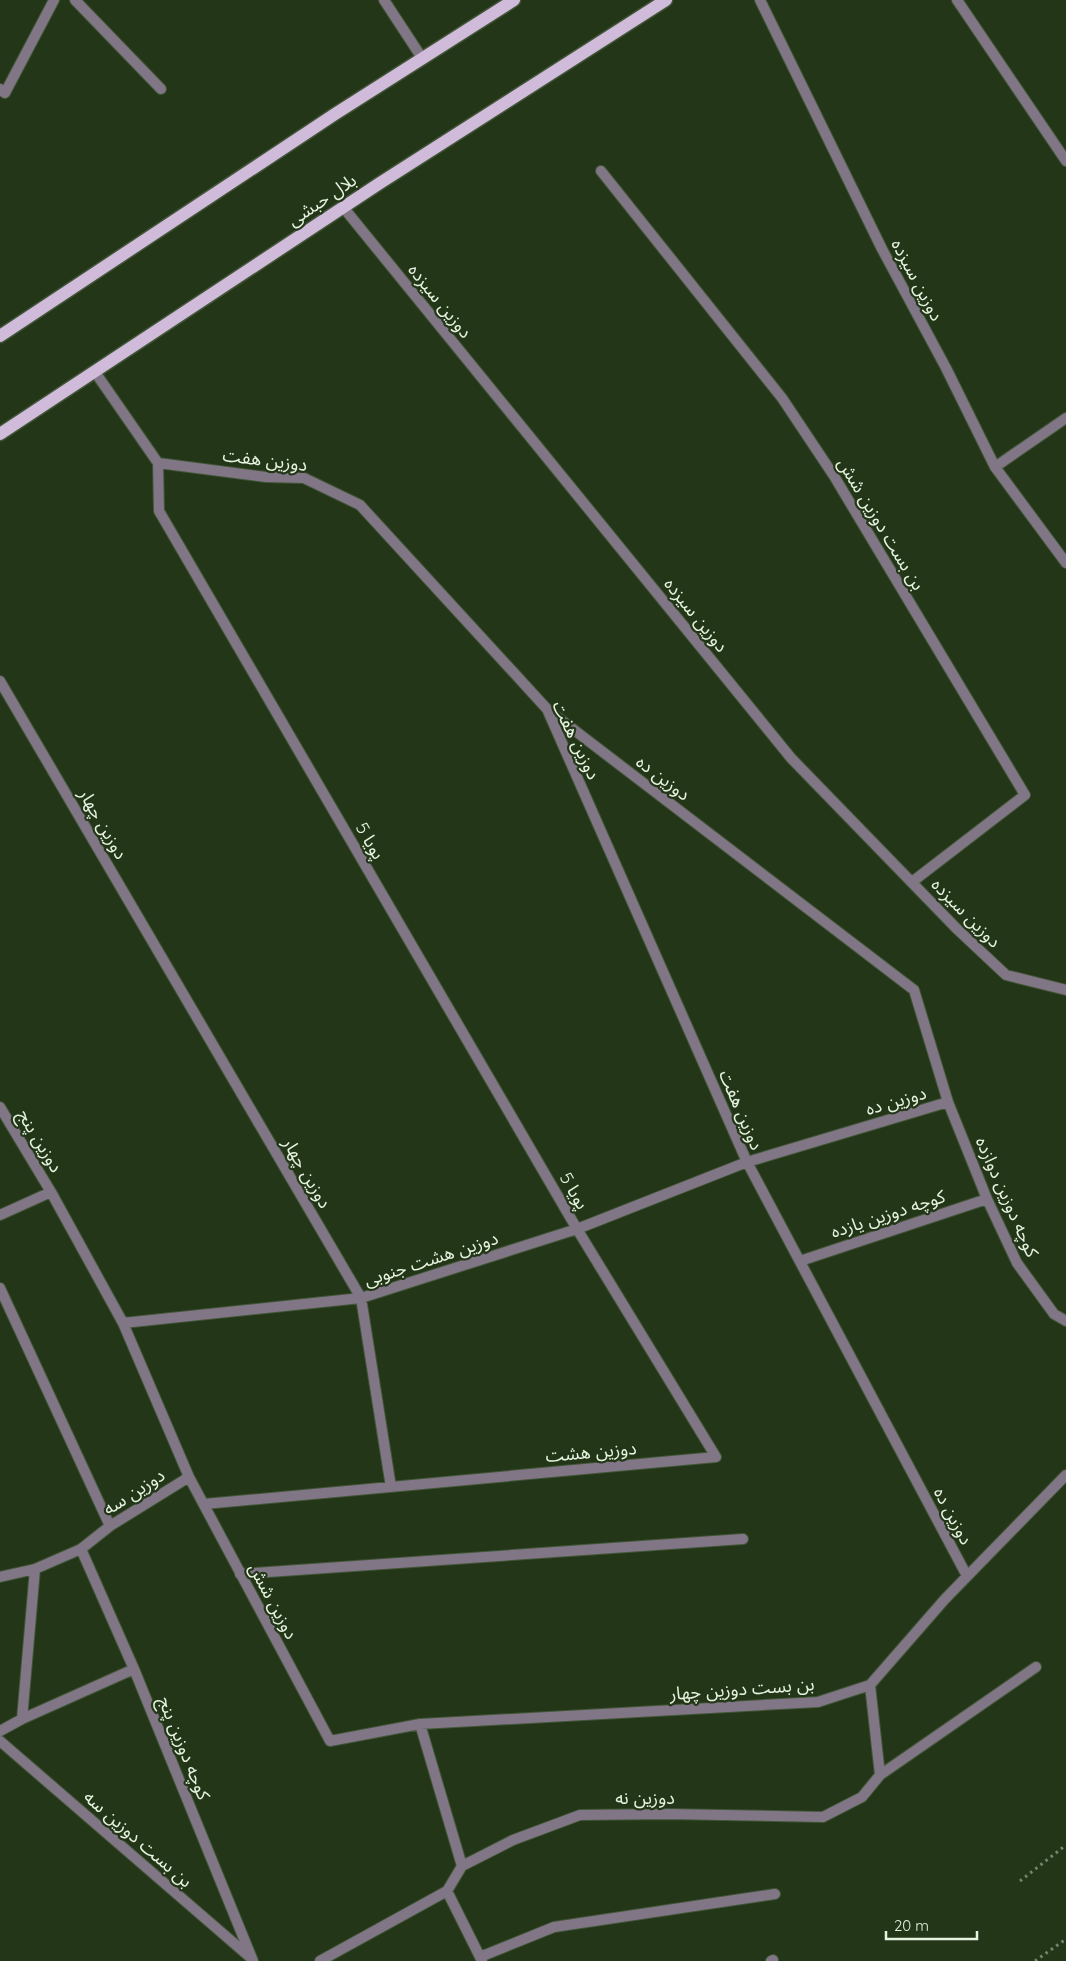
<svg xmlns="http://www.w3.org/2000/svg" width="1066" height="1961" font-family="Quicksand,'Noto Sans Arabic',sans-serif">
	<rect width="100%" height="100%" fill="#233718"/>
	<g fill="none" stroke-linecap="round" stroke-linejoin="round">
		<!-- street casing -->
		<g stroke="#425538" stroke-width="12">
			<path id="street" d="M75,0l86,89
				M384,0l38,58
				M760,0l122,249 64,119 49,99 71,96
				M957,0l109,161
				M0,89l5,4 49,-93
				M601,171l181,227 52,78 191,319 -113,87
				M343,207l448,551 166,171 49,46 60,15
				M95,372l63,91 108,14 38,1 56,27 187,204 200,453 -170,67 -216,69 30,189
				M158,463l1,48 418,718 139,228 -512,47
				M995,467l71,-49
				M0,681l361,617 -238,25 -72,-131 -51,23
				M548,710l366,280 34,112 -201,60 220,414
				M948,1102l39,97 30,64 37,51 12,7
				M0,1107l51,85
				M800,1261l187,-62
				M0,1288l110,238
				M189,1477l141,264 90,-17 398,-22 52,-17 75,-86 121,-124
				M81,1549l53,120 119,292
				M240,1574l503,-35
				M0,1577l35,-8 46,-20 29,-23 79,-49 -66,-154
				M22,1719l13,-150
				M420,1724l42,142 51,-26 67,-25 87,-1 156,3 39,-20 18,-22 -10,-90
				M0,1731l22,-12 112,-50
				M0,1741l251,217
				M880,1775l156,-108
				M447,1891l35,70
				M480,1957l74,-30 221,-33
				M320,1961l127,-70 15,-25
				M771,1961l2,-1"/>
		</g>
		<!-- primary casing -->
		<g stroke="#425538" stroke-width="15">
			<path id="primary" d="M0,336l335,-222 179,-114
				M0,434l380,-251 286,-183"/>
		</g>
		<!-- path -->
		<path stroke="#75866c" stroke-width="3" stroke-dasharray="2.5 4" stroke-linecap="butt" d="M1020,1881l46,-36
			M1035,1961l31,-22"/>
		<!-- street -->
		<use href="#street" stroke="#817685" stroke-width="10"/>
		<!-- primary -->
		<use href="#primary" stroke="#d1bbdb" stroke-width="12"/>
	</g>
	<g text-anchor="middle" stroke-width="4.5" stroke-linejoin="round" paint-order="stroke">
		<!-- street labels -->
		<g font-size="18" fill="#e6f3e0" stroke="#233718">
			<text transform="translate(322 200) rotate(-34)" y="6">بلال حبشی</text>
			<text transform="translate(917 280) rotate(62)" y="6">دوزین سیزده</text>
			<text transform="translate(440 301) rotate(51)" y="6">دوزین سیزده</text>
			<text transform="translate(265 460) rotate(7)" y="6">دوزین هفت</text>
			<text transform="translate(881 524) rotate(59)" y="6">بن بست دوزین شش</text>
			<text transform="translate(696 615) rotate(51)" y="6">دوزین سیزده</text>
			<text transform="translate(576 740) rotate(64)" y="6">دوزین هفت</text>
			<text transform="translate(663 778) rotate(37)" y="6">دوزین ده</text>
			<text transform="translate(103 824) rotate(60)" y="6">دوزین چهار</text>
			<text transform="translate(370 841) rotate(60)" y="6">پویا 5</text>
			<text transform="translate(966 913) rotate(45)" y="6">دوزین سیزده</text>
			<text transform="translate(896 1101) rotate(-16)" y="6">دوزین ده</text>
			<text transform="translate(741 1110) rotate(67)" y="6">دوزین هفت</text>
			<text transform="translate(40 1141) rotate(59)" y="6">دوزین پنج</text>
			<text transform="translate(307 1173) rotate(60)" y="6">دوزین چهار</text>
			<text transform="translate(574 1191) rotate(60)" y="6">پویا 5</text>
			<text transform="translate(1007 1197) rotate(66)" y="6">کوچه دوزین دوازده</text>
			<text transform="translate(888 1214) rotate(-18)" y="6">کوچه دوزین یازده</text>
			<text transform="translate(431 1259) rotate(-18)" y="6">دوزین هشت جنوبی</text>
			<text transform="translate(591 1452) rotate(-5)" y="6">دوزین هشت</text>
			<text transform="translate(134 1492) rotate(-33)" y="6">دوزین سه</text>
			<text transform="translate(953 1516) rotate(62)" y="6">دوزین ده</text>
			<text transform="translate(273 1601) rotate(62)" y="6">دوزین شش</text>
			<text transform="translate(742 1689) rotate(-4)" y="6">بن بست دوزین چهار</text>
			<text transform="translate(184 1748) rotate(68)" y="6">کوچه دوزین پنج</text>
			<text x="645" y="1804">دوزین نه</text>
			<text transform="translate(138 1839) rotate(41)" y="6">بن بست دوزین سه</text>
		</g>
	</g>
	<!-- scale -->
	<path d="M886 1931v8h91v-8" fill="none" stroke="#e6f3e0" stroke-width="2.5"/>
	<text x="894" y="1931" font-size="15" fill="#e6f3e0" stroke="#233718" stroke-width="4" paint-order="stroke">20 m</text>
</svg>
